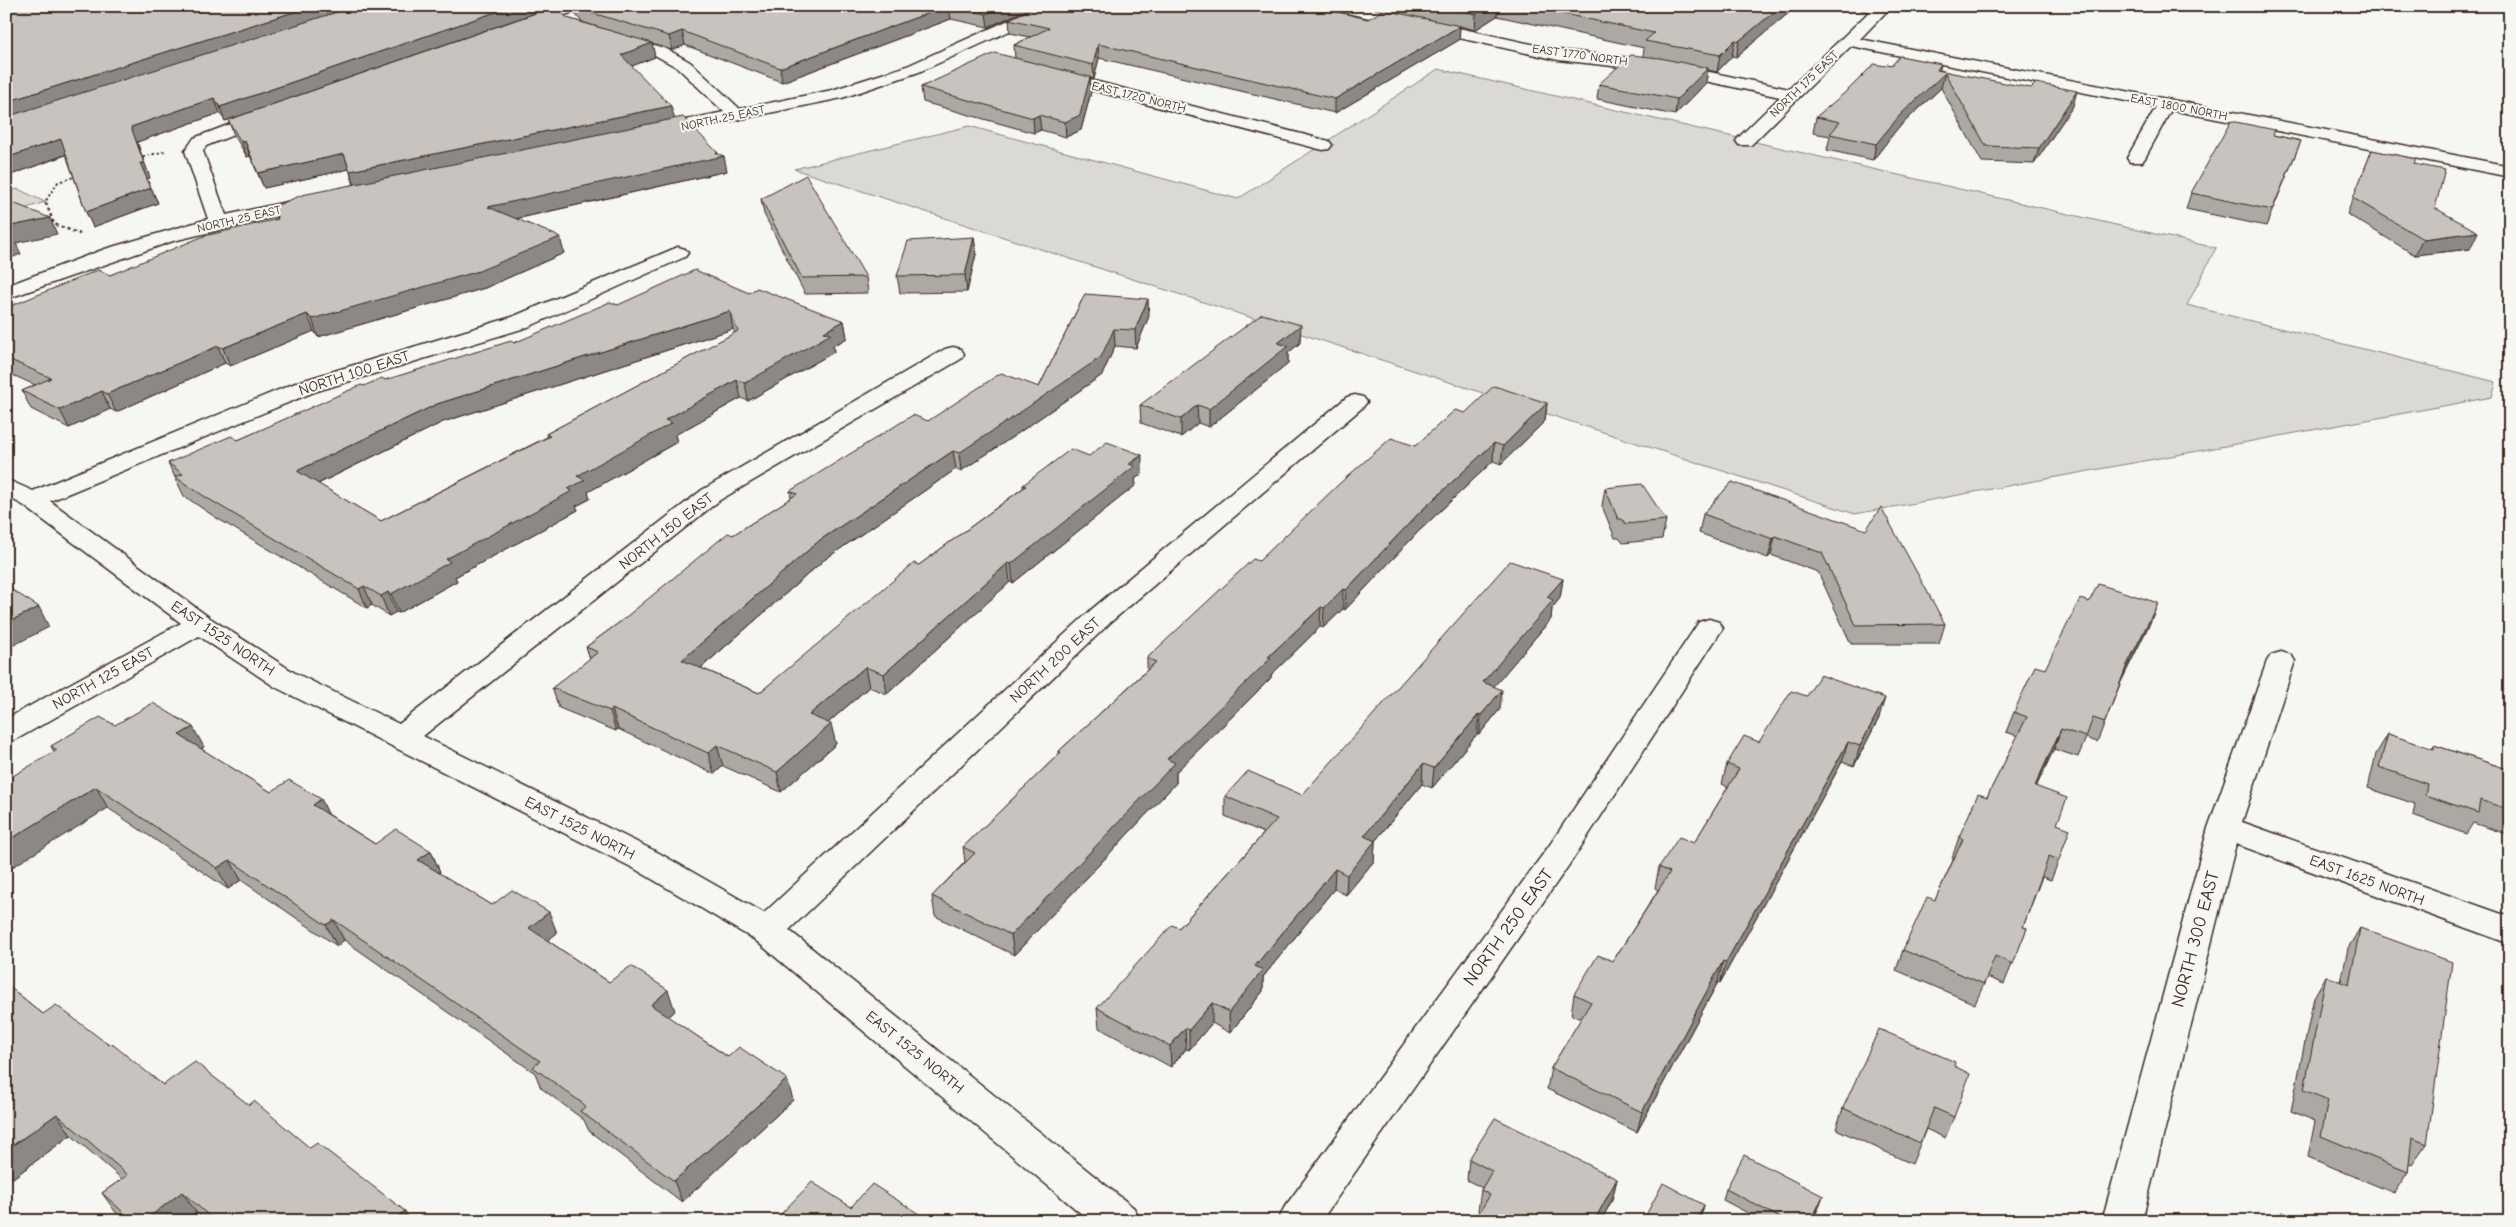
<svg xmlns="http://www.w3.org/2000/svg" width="2516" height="1227" font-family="'Comic Neue',sans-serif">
	<rect width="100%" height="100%" fill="#f6f6f2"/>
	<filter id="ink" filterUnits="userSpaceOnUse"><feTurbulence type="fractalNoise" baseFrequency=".02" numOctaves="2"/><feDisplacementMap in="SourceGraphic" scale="10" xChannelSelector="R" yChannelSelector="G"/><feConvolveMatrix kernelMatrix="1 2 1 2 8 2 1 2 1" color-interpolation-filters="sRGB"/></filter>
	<g filter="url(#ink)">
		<!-- green -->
		<path fill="#dad9d3" stroke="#8a8278" d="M1438,69l778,179 -29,57 309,77 -4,15 -637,117 -1061,-345 175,-43 269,73z
			M18,189l27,13 -39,13v-22z"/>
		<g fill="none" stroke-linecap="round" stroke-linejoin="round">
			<!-- minor casing -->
			<g stroke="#3b2a1e" stroke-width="3">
				<path id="minor" d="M562,6h22l-2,3 -50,18h-10l-3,-3 3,-3z
					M1040,6h20l-2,3 -139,63 -77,26 -189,39 -6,-1 -3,-4 3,-4 77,-16 -46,-44 -25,-14 -41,-12 -2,-3 8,-5 47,14 25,14 50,47 92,-19 75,-24z
					M1331,6h29l198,44 100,11 131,28 81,-78 -9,-2 -2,-3h28l2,3 -3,3 -26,27 650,127v11l-339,-67 -26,48 -3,4h-12l-3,-4 29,-51 -305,-61 -100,99h-12l-3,-4 3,-4 41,-40 -122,-26 -100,-11 -220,-49z
					M1055,71l274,70 3,4 -3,4 -6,1 -274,-71 -2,-3z
					M267,110l6,1 3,4 -3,4 -67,27 -3,5 23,64 84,-18 7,2 3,4 -3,4 -144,34 -167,58v-13l99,-37 103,-30 -23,-68 9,-13z
					M678,247l7,2 3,4 -3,4 -157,70 -214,65 -264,109 160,117 85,55 104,51 303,-234 243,-141 8,-2 8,2 3,5 -3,5 -241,141 -297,236 236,117 105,60 328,-304 255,-212 8,-2 8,2 4,5 -4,5 -251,214 -323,309 345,278 6,13h-50l-335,-281 -120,-71 -360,-182 -76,-51 -182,103 -11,3v-23l175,-96 -158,-118 -17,-9v-17l27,12 265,-109 214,-65z
					M1709,619l10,3 4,6 -152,234 -250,359h-43l6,-13 265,-362 150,-224z
					M2281,652l10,3 4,6 -53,161 268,95v27l-274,-100 -94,377h-40l106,-393 59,-167 4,-6z"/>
			</g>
			<!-- path-far1 -->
			<path stroke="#3b2a1e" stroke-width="2" stroke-dasharray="2.5 2.5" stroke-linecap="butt" d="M138,158l28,-7
				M46,205l-1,-3 13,-20 19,-6"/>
			<!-- path -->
			<path stroke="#3b2a1e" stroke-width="2.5" stroke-dasharray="3 3" stroke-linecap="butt" d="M46,203l8,21 26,10"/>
			<!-- minor -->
			<use href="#minor" fill="#f6f6f2" fill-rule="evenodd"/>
		</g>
		<!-- wall -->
		<path fill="#aca8a3" stroke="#3b2a1e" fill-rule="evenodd" d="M6,6h534l1,5 -316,110 -5,-8 -83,29 13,36 -3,1 11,24 -65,24 -7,-15 -20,-57 -58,21 -2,-1z
			M573,6h462l-47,21 -37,-8 -169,63 -97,-37 -13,5 -20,-6 3,13 -23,9 42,53 44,34 9,18 -211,48 48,34 -79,35 -167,49 -4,-6 -84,35 -5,-3 -109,49 -6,-3 -41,19 -38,-19 -9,-18 13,-6 -29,-13v-64l104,-33 167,-56 -4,-12 81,-22 -5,-16 -85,19 -14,-32 -3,1 -13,-22 -6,-15 339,-102 65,20 -50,-16 -7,-8z
			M1401,6h396l-61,51 -4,-1 -15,16 -9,-2 -2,13 -31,32 -78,-16 2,-15 44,-28 1,-8 -147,-32 -22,14 -15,-4 -1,14 -124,73 -236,-55 -5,21 -4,-1 1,14 -10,38 -15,7 -25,-7 -7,3 -111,-31 -2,-15 94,-29 -1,-13 16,-8 -20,-4 -1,-14h359l33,-6z
			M1885,66l55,4 133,36 -39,58 -52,-2 -41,-74 -44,41 -24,31 -46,-10 3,-14 -17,-3 3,-16z
			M2273,135l28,6 -35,85 -80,-17 5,-16z
			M2372,150l42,14 21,44 35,41 -55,6 -68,-41z
			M761,199l105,78 2,16 -63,1 -41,-80z
			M974,237l2,17 -9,38 -67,1 -3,-17z
			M749,293l95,28 3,17 -14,8 1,6 -86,49 -7,-3 -66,37 2,7 -89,50 2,7 -14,7 2,4 -123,67 2,4 -58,32 -3,-1 -7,4 -17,-11 -5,3 -152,-91 -31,-21 -16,-33 70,-23 126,-54 150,-43 104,-38zM733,329l2,4 -189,101 1,3 -166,84 -63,-37 125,-62z
			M1085,294l64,22 -13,32 -21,-2 -13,29 -88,61 -53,35 -5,-2 -132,91 -123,108 58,25 160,-128 104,-77v-3l66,-29 53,18 -7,5 1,6 -123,98 -3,-1 -123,112 -18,-7 -41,36 8,21 -55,48 -58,-26 -9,8 -96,-45 -2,2 -57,-23 -7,-20 38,-29 -4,-12 34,-25 113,-87 58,-37 -1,-7 138,-70 111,-34z
			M1300,343l-12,10v11l-79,63 -11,-4 -17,14 -40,-14 -1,-18z
			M1547,403l-2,18 -44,43 -8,-3 -75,71 -73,78 -2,-1 -20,19 -3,-1 -49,48v3l-95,94v11l-162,172 -79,-39 -3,-20 33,-34 -2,-15 96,-93v-3l88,-81v-12l112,-97 156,-115 50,-33z
			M1732,482l213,142 -6,20h-88l-33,-72 -47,-17 -3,3 -69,-25 4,-19z
			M1605,488l61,32 -4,19 -39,4 -4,-5h-4l-13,-32z
			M1563,579l-3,19 -8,10 -1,11 -57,67 6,23 -21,26 -2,-1 -45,54 -10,-4 -47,57 -1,20 -28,34 -12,-6 -71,88v14l-33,42 -18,-10 -23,27 -3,-1 -15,18 -72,-39 -2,-20 82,-80 85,-95 -39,-17v-20l77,-1z
			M2089,602l61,21 -29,59 -24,60 -11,-4 -8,19 -24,-8 -18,38 21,37 2,36 -8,20 -9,-3 -19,50 4,1 -23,56 -17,-7 -12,27 -79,-34 7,-20 32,-50 19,-42h-2l7,-21 28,-40 31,-61 -12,-4 8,-20 31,-43z
			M1807,696l72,22 -25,48 -12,-4 -122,221 -2,-1 -81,150 -90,-43 4,-21 30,-49 -10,-4 3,-21 39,-33 45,-71 -3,-2 4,-21 35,-24 34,-56 -6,-3 5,-20 32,-22z
			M115,725l89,22 -3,2 70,43 50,7 7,15 47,30 56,7 9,21 -1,1 53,32 65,28 -10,7 62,42 66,29 -7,6 125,83 -111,102 -93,-71 -5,-11 -43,-32 -6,-15 -191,-133 -7,6 -96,-66 -13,9 -120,-81 -54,-56 -3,-6z
			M2388,734l44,15 2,-4 76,25v65l-37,-12 -7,11 -53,-19 2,-11 -47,-16 8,-34z
			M2360,928l67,216 -15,21 -3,-1 -1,8 -14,21 -86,-36 7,-36 -24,-10 23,-114 12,-21 15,6 7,-34z
			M6,984l37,30 66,31 54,40 86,20 61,43 100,73h-204l-10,-9 -11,9h-60l-8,-7 -15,-21 20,-14 -51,-44 -58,43 -7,-6z
			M1954,1066v51l-9,21 -19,-9 -14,35 -76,-35 7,-21z
			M1469,1159l148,20 -5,21 -11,21h-127l6,-9 -2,-1 3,-21 1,-2 -15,-8z
			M1726,1189l93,18 -7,14h-49l-40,-21z
			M1704,1205l-3,11 -3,5h-53l1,-6z
			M2282,1212l19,9h-25z"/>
		<!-- shaded-wall -->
		<path fill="#8c8885" stroke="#3b2a1e" d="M6,6h24l-24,7z
			M313,6h46l-353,113v-17z
			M513,6h27l1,5 -316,110 -5,-14z
			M947,6h2l2,13 -169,63 -2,-14z
			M1004,6h31l-47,21 -2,-13z
			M1489,6h9l-1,10 -22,14 1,-16z
			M1781,6h16l-61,51 3,-16z
			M1460,26l-1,14 -124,73v-14z
			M682,31l3,14 -13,5 -3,-14z
			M1735,40l-3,16 -15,16 3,-17z
			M652,43l3,14 -31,12 -3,-14z
			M1098,44l1,14 -5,21 -1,-14z
			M1941,64l-3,15 7,-6 -4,15 -44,41 -24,31 3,-16z
			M1708,68l-2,15 -31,32 2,-16z
			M1090,77l1,15 -10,38 -15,7 -1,-15z
			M2077,91l-4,15 -39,58 5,-16z
			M214,98l6,15 -83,29 13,36 -3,1 -7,-16 -9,-36z
			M671,106l4,14 -320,66 -5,-15z
			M1039,115l2,15 -7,3 -1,-15z
			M61,139l6,15 -59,22 -2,-4v-14z
			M245,141l5,15 -3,1 -6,-15z
			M716,153h2l1,4 5,-1 3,15 -234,53 -5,-17z
			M344,154l5,15 -85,19 -6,-15z
			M151,188l7,15 -65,24 -7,-15z
			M50,218l7,16 -41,9 5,11 -15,6v-33z
			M2478,232l-8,17 -55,6 8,-16z
			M560,237l4,16 -79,35 -167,49 -6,-18z
			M974,237l2,17 -9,38 -2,-17z
			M1148,299l1,17 -13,32 -1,-18z
			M730,311l3,18 -290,93 -138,68 -8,-19 140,-67z
			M307,314l7,17 -84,35 -7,-18z
			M844,321l3,17 -14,8 1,6 -86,49 -3,-18 79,-51z
			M1301,325l-1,18 -12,10v11l-79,63v-18l69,-66z
			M1114,329l1,17 -13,29 -88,61 -53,35 -2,-18z
			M218,346l7,17 -109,49 -9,-18z
			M737,380l4,18 -66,37 2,7 -89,50 2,7 -14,7 2,4 -123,67 2,4 -58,32 -8,-19 55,-35 122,-70 9,-13 88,-56z
			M102,391l8,18 -41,19 -9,-18z
			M1547,403l-2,18 -44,43 2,-18z
			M1197,405l1,18 -17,14v-18z
			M1494,443l-1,18 -75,71 -73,78 1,-20 73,-77z
			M953,451l3,18 -132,91 -137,120 -5,-20 138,-120z
			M1142,455v19l-7,5 1,6 -123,98 -2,-19z
			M1775,536l-4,19 -3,3 5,-19z
			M1008,563l2,19 -123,112 -3,-20z
			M1563,579l-3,19 -8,10 -1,11 -70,83 2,-20 64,-85z
			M364,586l8,19 -5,3 -8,-19z
			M1343,589v20l-20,19 1,-20z
			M388,592l8,20 -7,4 -8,-20z
			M2158,603l-8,20 -31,62 8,-20z
			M39,607l10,20 -43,22v-26z
			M1321,607l-1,20 -49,48v3l-95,94v11l-162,172 -3,-20 156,-176 101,-102z
			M865,667l4,20 -55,48 -5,-20z
			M1502,690l-2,19 -21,26 2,-20z
			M1885,698l-6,20 -25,48 6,-20z
			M612,709l6,20 -2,2 -6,-20z
			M1479,714l-2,20 -45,54 2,-20z
			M831,724l5,20 -55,48 -4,-20z
			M193,727l11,20 -14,9 -11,-21z
			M2061,729l-7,20 -27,57 8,-20z
			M1848,742l-6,20 -122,221 6,-21z
			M717,745l6,21 -9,8 -6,-21z
			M1423,764l-1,20 -47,57 -1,20 -28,34 1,-20 17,-39z
			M96,787l12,21 -102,63v-29z
			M321,799l10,21 -18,-15z
			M431,851l9,21 -13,9 -9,-21z
			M230,860l11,20 -13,9 -11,-21z
			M1335,869l-1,20 -71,88v14l-33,42 -1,-21 26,-46z
			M549,912l8,21 -20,16 -8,-21z
			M334,920l10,20 -7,6 -11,-21z
			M1723,961l-5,21 -81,150 5,-20z
			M668,990l7,21 -17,15 -7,-21z
			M1212,1003v20l-23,27v-20z
			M1185,1028l1,21 -15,18 -1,-21z
			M787,1079l6,21 -111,102 -8,-21z
			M57,1114l14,21 -58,43 -7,-9v-19z
			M1617,1179l-5,21 -11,21h-7z
			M182,1192l14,20 -11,9h-41z
			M1823,1196l-4,11 -7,14h-1z
			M1704,1205l-3,11 -3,5h-2z
			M405,1211l5,10h-11l-2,-4z"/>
		<!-- building -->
		<path fill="#c8c3be" stroke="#3b2a1e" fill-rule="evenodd" d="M25,6h288l-307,96v-90z
			M356,6h157l-293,101 -6,-9 -83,29 13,36h-4l11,25 -65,24 -25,-73 -55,19v-41z
			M556,6l11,12 85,25 -31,12 50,51 -321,65 -6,-17 -86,19 -13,-32 -4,1 -13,-22z
			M577,6h370l-167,62 -98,-37 -13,5 -90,-27z
			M953,6h51l-18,8z
			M1038,6h274l56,13 16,-9 76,16 -125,73 -237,-55 -5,21 -79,-20 35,-17 -40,-9z
			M1442,6h47l-13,8z
			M1526,6h255l-42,35 -4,-1 -15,15 -75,-14 9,-8z
			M995,53l95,24 -10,38 -15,7 -26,-7 -6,3 -112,-31z
			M1631,55l29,3 48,10 -31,31 -78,-15z
			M1900,56l41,8 -4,6 94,18 5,-5 41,8 -38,57 -53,-2 -41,-73 -44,41 -25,30 -46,-10 10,-12 -24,-5 32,-27 26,-26 11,2 2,-2 5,1z
			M683,117l35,36h-2l8,3 -236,51 72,30 -81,34 -167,48 -5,-5 -84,34 -5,-2 -111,48 -5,-3 -42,19 -38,-19 29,-13 -45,-20v-50l92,-38 12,5 94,-39 74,-17 -5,-12 29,-12z
			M2231,121l44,9 -2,5 28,6 -29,69 -81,-17z
			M2372,150l44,9 -2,5 31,6 -10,38 43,24 -55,7 -70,-41z
			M806,175l60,102 -64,1 -41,-79z
			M6,200l44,18 -44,9z
			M6,235l7,3 -7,2z
			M974,237l-9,38 -68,1 11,-35z
			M695,270l54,23 8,-5 87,33 -20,11 7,2 -86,49 -8,-3 -72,40 7,3 -95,53 8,4 -17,9 4,2 -126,68 4,3 -59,32 -3,-2 -7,4 -17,-10 -5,3 -152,-91 -32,-21 8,-3 -15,-11 63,-27 7,4 123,-55 3,1 18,-8 3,2 126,-39 3,2 96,-41 8,3zM730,311l8,20 -192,103 4,2 -169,85 -84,-50 140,-67z
			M1085,294l63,5 -13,31 -21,-1 -13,28 -89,61 -53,35 -6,-2 -133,89 -138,120 77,33 155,-130 5,2 107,-79 -3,-1 48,-36 18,7 18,-14 35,13 -13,9 6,2 -124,98 -3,-1 -124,111 -19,-7 -56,48 22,9 -54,48 -60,-27 -9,8 -96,-44 -2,2 -58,-23 46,-36 -12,-5 34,-25 108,-89 5,2 64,-41 -7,-3 123,-76 15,6 73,-48 38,14z
			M1262,314l39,11 -23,18 10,3 -79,63 -12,-4 -16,14 -41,-14z
			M1494,386l53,17 -44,43 -9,-3 -75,70 -73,77 -3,-1 -19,19 -3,-1 -53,50 3,1 -104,101 8,4 -164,172 -79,-39 43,-43 -12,-6 98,-95 -2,-1 97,-89 -9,-4 106,-99 6,2 80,-77 52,-46 24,8 40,-36 10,3z
			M1732,482l134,48 15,-23 64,117 -89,1 -34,-72 -47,-17 -2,3 -70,-25z
			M1642,484l24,36 -40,4 -4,-5h-4l-13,-31z
			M1510,561l53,18 -16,18 6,3 -70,82 19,8 -21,25 -2,-1 -45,54 -11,-4 -59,72 11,5 -28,34 -12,-6 -80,97 8,4 -34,42 -17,-9 -23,27 -4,-2 -15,18 -73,-38 75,-83 7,3 98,-109 -52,-23 23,-25 54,24z
			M2098,584l60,19 -31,62 -22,57 -12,-4 -7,19 -25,-8 -26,57 32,12 -10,26 13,5 -11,31 -10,-4 -26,71 4,1 -14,36 -18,-8 -11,28 -81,-34 24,-53 8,3 28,-61 -4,-2 19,-43 9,3 40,-80 -13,-5 21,-46 10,3 35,-70 9,3z
			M6,586l33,21 -33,16z
			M1820,675l65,23 -25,48 -12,-4 -122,220 -3,-1 -81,151 -91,-44 40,-66 -17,-8 24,-39 15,6 57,-89 -11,-5 20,-30 15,6 45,-74 -12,-5 17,-28 15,6 32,-51 16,5z
			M153,703l40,24 -14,8 92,57 18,-12 32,19 -8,6 62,39 21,-15 35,22 -13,9 74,45 20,-15 37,22 -20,16 80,54 22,-16 37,24 -17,15 77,52 11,-10 48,32 -113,102 -94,-70 6,-5 -53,-39 7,-6 -206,-141 -8,5 -96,-65 -13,8 -121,-81 -90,55v-62l51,-30 -6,-4 49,-29 15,8z
			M2388,734l46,15v-4l76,25v40l-30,-10 -2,13 -53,-18 2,-11 -48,-17z
			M2360,928l92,34 -25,182 -15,-6 -4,34 -87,-36 7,-36 -24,-10 22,-114 23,9z
			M6,984l37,30 13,-9 53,40 2,-2 52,42 32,-23 54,43 5,-4 56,47 7,-5 88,68 -8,6 5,4h-187l-33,-29 -38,29h-11l-31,-28 26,-18 -71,-61 -51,36z
			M1879,1029l76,33 -1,4 16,8 -16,43 -20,-9 -14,35 -77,-35z
			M1495,1118l122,61 -23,42h-120l16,-26 -9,-5 11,-19 -23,-12z
			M1744,1155l79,41 -12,25h-25l-60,-32z
			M812,1182l39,25 21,-23 58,37h-156z
			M1663,1183l41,22 -8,16h-40l-10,-6z
			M2282,1212l19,9h-21z"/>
	</g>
	<g text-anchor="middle" stroke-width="4" stroke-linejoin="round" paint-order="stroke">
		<!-- far-street labels -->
		<g font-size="12" fill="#3b2a1e" stroke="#f6f6f2">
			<text transform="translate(1580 55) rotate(8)" y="4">EAST 1770 NORTH</text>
			<text transform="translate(1804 84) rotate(-44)" y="4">NORTH 175 EAST</text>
			<text transform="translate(1139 97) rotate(14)" y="4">EAST 1720 NORTH</text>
			<text transform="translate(2179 107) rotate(11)" y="4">EAST 1800 NORTH</text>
			<text transform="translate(723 118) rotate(-12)" y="4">NORTH 25 EAST</text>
			<text transform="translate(239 219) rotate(-13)" y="4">NORTH 25 EAST</text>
		</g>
		<!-- street labels -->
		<g font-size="15" fill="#3b2a1e" stroke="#f6f6f2">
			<text transform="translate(354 373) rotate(-18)" y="5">NORTH 100 EAST</text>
			<text transform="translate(666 531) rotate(-38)" y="5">NORTH 150 EAST</text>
			<text transform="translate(223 638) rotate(34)" y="5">EAST 1525 NORTH</text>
			<text transform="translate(1055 660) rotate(-43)" y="5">NORTH 200 EAST</text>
			<text transform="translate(103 678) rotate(-29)" y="5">NORTH 125 EAST</text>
			<text transform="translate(580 828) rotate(27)" y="5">EAST 1525 NORTH</text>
			<text transform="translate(2367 880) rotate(20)" y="5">EAST 1625 NORTH</text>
			<text transform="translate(915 1052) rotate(39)" y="5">EAST 1525 NORTH</text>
		</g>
		<!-- near-street labels -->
		<g font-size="18" fill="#3b2a1e" stroke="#f6f6f2">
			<text transform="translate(1508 927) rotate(-54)" y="6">NORTH 250 EAST</text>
			<text transform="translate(2195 939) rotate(-75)" y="6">NORTH 300 EAST</text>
		</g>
	</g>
	<!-- margin -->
	<rect width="2516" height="1227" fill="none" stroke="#f6f6f2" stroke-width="25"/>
	<rect x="12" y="12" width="2491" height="1202" fill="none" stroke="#3b2a1e" stroke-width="2" filter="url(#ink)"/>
</svg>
